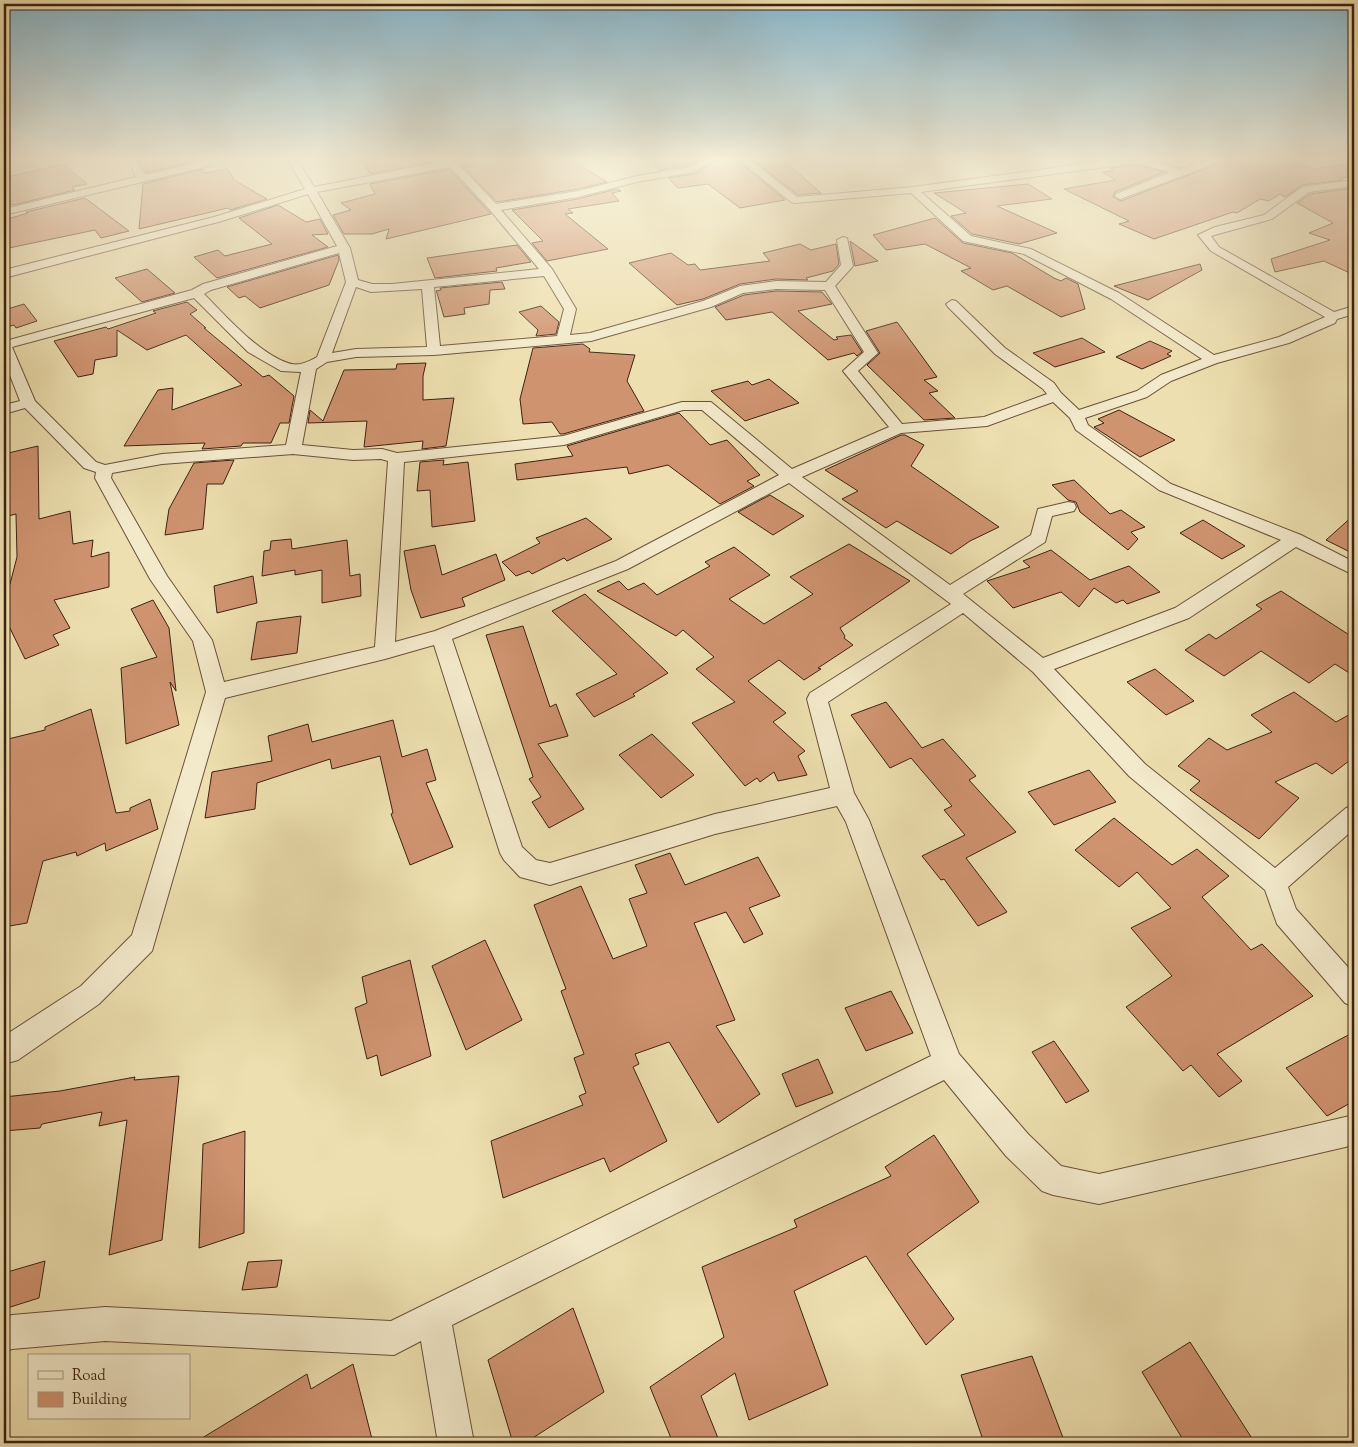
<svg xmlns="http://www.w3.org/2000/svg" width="1358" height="1447" font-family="'Sorts Mill Goudy',serif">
	<rect width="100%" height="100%" fill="#eddfaf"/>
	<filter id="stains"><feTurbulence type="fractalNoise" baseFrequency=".004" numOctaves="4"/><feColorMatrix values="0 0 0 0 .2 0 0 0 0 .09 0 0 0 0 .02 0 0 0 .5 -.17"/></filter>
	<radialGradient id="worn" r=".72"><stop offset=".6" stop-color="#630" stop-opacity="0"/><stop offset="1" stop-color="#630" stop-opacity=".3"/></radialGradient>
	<!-- building -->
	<path fill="#cf9370" stroke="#3e2112" d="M145,159h51l1,2 -51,12z
		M379,159h48l5,3 -62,12 -7,-13z
		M508,159h68l10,10 21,13 -29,7 -81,13 -34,-35z
		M648,159h52l-11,6 -30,5z
		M718,159h18l49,41 -45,8 -32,-24 -30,4 -10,-10 26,-4z
		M752,159h30l39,34 -23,2z
		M1230,159h57l26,10 41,-6v11l-13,5 2,1 -41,5 -17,12 -5,-3 -11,7 -9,-2 -23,14 -4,-1 -79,27 -35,-15 10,-3 -65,-32 52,-9 -14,-8 12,-1 -4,-3 25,-3 29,7 -49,20 -2,5 8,4z
		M63,164l24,20 -15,3 3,3 -62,15 -9,-4v-23z
		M203,169l1,4 24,-4 6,11 33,19 -37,11 -2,-2 -89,21 4,-45z
		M449,169l42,45 -105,25 3,-10 -17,5h-28l-11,-19 18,-5 -10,-7 34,-9 -5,-10z
		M1028,184l24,15 -55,7 60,27 -38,11 -47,-10 -21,-18 15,-3 -32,-20z
		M1354,188v87l-30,-14 -49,11 -4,-13 59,-19 -21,-7 24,-10 -36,-20 13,-9z
		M617,189l4,2 -9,2 7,8 -51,8 5,4 -8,1 43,35 -61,12 -15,-18 11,-2 -31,-31 66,-11z
		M85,198l44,33 -28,7 -6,-8 -86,18 -5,-7v-21l24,-7 -2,-1z
		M278,205l28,17 14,-3 8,15 -16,1 16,12 -111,31 -23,-21 24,-7 7,6 47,-12 -33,-26z
		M935,218l28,25 49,10 42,25 7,3 5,-3 12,6 7,25 -24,8 -54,-31 -14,4 -32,-19 10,-3 -46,-24 -39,6 -13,-15z
		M850,241l28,20 -23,5z
		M800,244l11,6 25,-6 3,20 -6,7 -27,7 2,2 -32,-1 -36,5 -37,15 -26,6 -48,-42 42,-10 17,12 7,-1 5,6 70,-9 -7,-8z
		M517,245l14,17 -35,6 1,3 -62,7 -8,-20z
		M338,255l1,5 -10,25 -69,23 -15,-12 -6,2 -12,-11z
		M1200,264l2,6 -54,30 -34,-14z
		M147,269l28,24 -33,9 -27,-24z
		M502,282l3,7 -15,1 -1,14 -25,4 1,6 -21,3 -7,-24 -1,-2 5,-1 -1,-2z
		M776,291l46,1 10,12 -34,7 36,29 4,-1 -2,-2 15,-2 11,17 -5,4 -3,-3 -26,7 -56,-48 -46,8 -11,-13 29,-12z
		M187,302l10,8 -7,4 16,14h-2l59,49 6,-2 25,21 -5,27h-9l-9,20h-28l-2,3 -39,3 3,-6 -81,3 34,-56 15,-2 -1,22 70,-25 -56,-50 -39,15 -30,-20v26l-22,4 -2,14 -15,3 -24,-36 52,-14 2,2 48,-16 -3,-2z
		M24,304l13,17 -21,7 -2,-3 -10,3v-18z
		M541,306l18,16 -3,12 -20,2 2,-6 -19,-18z
		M897,322l40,55 -13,3 14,11 -9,2 26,25 -31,2 -57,-55 13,-12 -14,-22z
		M1082,338l23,14 -50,15 -22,-14z
		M1150,341l22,10 -5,3 4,2 -29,13 -26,-12z
		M583,344l7,5 -1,3 46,3 -8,26 17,30 -81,23h-3l-8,-12 -29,2 -3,-25 13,-51z
		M426,363l-3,13v24l31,-2 -8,48 -24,3 1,-8 -59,6 3,-26 -59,2 2,-13 13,11 21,-51 52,-1 1,-5z
		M769,379l30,24 -54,18 -34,-30 37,-10 4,4z
		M1119,410l56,30 -35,17 -46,-30 10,-4 -6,-4z
		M679,413l31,32 17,-5 33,35 -13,6 7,5 -34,18 -52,-39 -39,9 -2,-7 -110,13 -2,-16 58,-8 -6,-10z
		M901,435h4l19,10 -13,21 88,61 -29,14 -19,13 -54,-33 -11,7 -44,-29 16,-8 -33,-21z
		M38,446l1,73 31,-8 3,33 20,-4 -2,17 18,-5v35l-55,13 16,28 -17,7 6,10 -34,14 -21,-43v-30l6,-2 7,-27 -1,-43 -12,3v-63z
		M234,460l-11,24h-16l-4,45 -38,6 4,-26 25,-46z
		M444,460l-1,5 25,-3 7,59 -43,6 -2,-37 -13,1 3,-29z
		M1074,480l36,34 11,-4 24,17 -14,5 7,7 -10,11 -48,-38 -4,-10 -8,-2 -16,-15z
		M770,495l34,21 -31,19 -35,-23z
		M1354,515v39l-28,-14z
		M586,518l26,21 -45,22 -3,-3 -32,16 -3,-3 -13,5 -14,-14 38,-19 -4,-5z
		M1203,520l42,26 -23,13 -42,-26z
		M291,539l1,10 55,-9 3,36 10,-2 1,22 -39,7v-33l-27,5v-5l-33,6 2,-25 6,-1 1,-9z
		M849,544l61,37 -70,47 5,8 -1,2 9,7 -35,23 3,1 -17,11 -25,-20 -31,21 38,32 -13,9 32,29 -7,5 9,19 -29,6 -4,-9 -14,10 -3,-4 -12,8 -53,-63 43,-21 -39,-33 18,-12 -31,-27 -7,6 -79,-45 22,-10 9,9 16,-7 13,12 53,-29 -5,-4 29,-15 36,28 -41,24 35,25 49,-30 -23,-17z
		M435,545l7,30 54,-21 9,26 -43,18 3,8 -44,12 -10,-28 -7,-39z
		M1051,550l39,30 39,-14 31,26 -33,12 -4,-4 -7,3 -22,-15 -15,19 -18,-15 -48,16 -26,-27 43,-14 -7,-6z
		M253,576l4,27 -40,10 -3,-27z
		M1281,591l73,47v38l-19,-12 -26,19 -48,-32 -37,25 -39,-26 24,-16 7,5 46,-30 -6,-4z
		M585,594l83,79 -35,21 2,2 -41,21 -18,-23 41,-20 -65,-63z
		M153,600l16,28 7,63 -6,-9 9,43 -53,19 -5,-76 36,-11 -26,-48z
		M301,616l-4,37 -46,7 6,-38z
		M523,626l27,81 6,-3 12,32 -30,8 46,65 -35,19 -17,-26 9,-5 -12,-18 4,-2 -47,-142z
		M1155,669l39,32 -28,14 -39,-33z
		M1294,692l42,30 18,-10v45l-22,17 -16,-11 -41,19 24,16 -40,41 -69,-49 10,-9 -22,-15 31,-28 18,12 45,-18 -21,-17z
		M886,702l36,46 21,-9 33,37 -7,4 47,52 -50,26 41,54 -29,14 -34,-47 -3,1 -19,-24 43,-21 -21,-25 8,-4 -41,-48 -21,10 -39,-53z
		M91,709l25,104 14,-2v-3l20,-9 8,30 -52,22 -1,-8 -28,13 -1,-4 -33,9 -16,62 -23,4v-187l41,-10v-3z
		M393,720l9,37 25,-8 9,31 -10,3 27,64 -43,18 -19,-51 2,-1 -13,-57 -48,13 -2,-10 -73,24 -2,26 -50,9 7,-46 60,-11 -4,-25 40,-12 4,18z
		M652,734l42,41 -33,23 -42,-43z
		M1089,770l27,32 -62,23 -26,-33z
		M1114,818l58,47 25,-16 32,27 -27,21 49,53 11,-6 51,52 -96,58 25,27 -23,16 -28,-32 -8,6 -57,-64 46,-31 -41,-48 40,-20 -34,-36 -18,15 -44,-37z
		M670,853l15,32 73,-28 22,39 -31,12 14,26 -19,9 -18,-31 -32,11 41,97 -19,6 44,68 -42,29 -49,-81 -34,12 4,10 -6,3 34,74 -57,31 -6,-14 -101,40 -12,-57 92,-36 -4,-9 7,-3 -12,-35 10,-4 -23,-63 5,-2 -32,-84 47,-19 32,73 34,-13 -18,-47 18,-6 -12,-28z
		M485,940l37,80 -56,30 -34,-84z
		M410,960l21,96 -50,20 -4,-21 -10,4 -12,-51 12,-5 -5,-26z
		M891,991l22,42 -47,18 -21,-43z
		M1354,1032v69l-27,15 -41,-48z
		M1054,1041l35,50 -23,12 -34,-51z
		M818,1059l15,34 -37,14 -14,-33z
		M179,1076l-17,164 -53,15 18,-135 -28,6 3,-14 -60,12 -2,4 -36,3v-34l56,-6 75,-14 -1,3z
		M245,1131l-1,102 -45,15 4,-104z
		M934,1135l45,67 -72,52 47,65 -28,26 -60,-89 -72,35 34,94 -79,35 -14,-47 -34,23 19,47h-47l-23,-56 74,-50 -22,-70 95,-40 -3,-7 97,-44 -6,-9z
		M282,1260l-5,27 -35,3 6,-28z
		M45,1261l-6,37 -35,11v-36z
		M573,1308l31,84 -79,51h-12l-25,-83z
		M1190,1342l65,101h-70l-43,-71z
		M1032,1356l33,87h-81l-23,-68z
		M353,1364l20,79h-179l113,-69 4,15z"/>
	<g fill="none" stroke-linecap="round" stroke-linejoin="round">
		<!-- minor casing -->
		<g stroke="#6a5039" stroke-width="2">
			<path id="minor" d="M4,159h12l-12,5z
				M128,159h10l7,16 68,-16h18l-5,3 -222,53v-6l132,-32z
				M287,159h10l17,28 131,-26 -2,-2h40l-5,3 -19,3 37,39 82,-13 59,-15 53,-9 14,-8h12l-23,13 -56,10 -59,15 -77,13 51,59 24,40 -6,26 20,-2 113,-32 37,-15 36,-5 50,1 15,-17 -4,-25 6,-3 4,1 6,28 -18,20 43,67 -20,18 44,53 82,-7 63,-23 -4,-5 -48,-35 -47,-47 -2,-3 6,-4 4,1 49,47 49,35 7,10 18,17 58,-19 24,-16 41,-16 -91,-60 -87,-45 -61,-13 -52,-48 -116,10 -4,-1 -53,-43h11l48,38 116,-10 205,-28h28l34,10 32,-10h16l-108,40 -5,-3 1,-2 54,-22 -35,-9 -214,29 50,44 60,13 88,44 95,62 65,-18 46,-20 -114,-66 -13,-16 17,-8 49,-12 38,-28 52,-7v6l-45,6 -37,27 -61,17 8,11 115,65 20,-6v8l-17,5 -2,4 -46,20 -72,20 -46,18 -24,16 -62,21 3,7 83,59 130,51 53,27v13l-58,-28 -107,71 -135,51 91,95 130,104 71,-60 8,-3v24l-66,58 8,22 58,65v33l-9,-4 -68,-79 -12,-34 -136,-114 -96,-104 -70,-59 -135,89 26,91 15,27 90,234 69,80 33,32 38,8 255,-59v30l-255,59 -46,-9 -11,-4 -36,-35 -62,-76 -492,245 22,118h-36l-17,-102 -27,14 -289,-14 -93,8 -8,3v-34l8,-3 93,-8 286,14 540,-265 -85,-234 -9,-16 -122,28 -165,51 -30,-8 -16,-17 -4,-7 -66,-208 -49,14 -160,39 -73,253 -53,53 -81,56 -14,4v-28l77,-50 51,-51 74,-243 -13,-51 -43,-62 -55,-101 1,-6 -12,-4 -59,-60 -21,6v-9l16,-4 -16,-41v-21l5,1 183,-50 11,-6 134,-38 -29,-52 -86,27 -218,57v-8l210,-53 91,-28zM450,167l40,43 49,59 -147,15h-20l-14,-4 -8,-32 -33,-56zM339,253l7,29 -29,75c-9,5 -19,10 -29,6 -30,-10 -62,-47 -84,-69l7,-4zM544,276l20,33 -7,27 -117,10 -6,-59zM356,287l15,5 51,-3 5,58 -71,2 -24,4zM776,289l49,1 39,62 -21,19 46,56 -97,42 -81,-67h-29l-119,34 -166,17 -15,-4 -29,1 -51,-5 14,-76 11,-7 29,-5 78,-2 157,-14 120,-34 32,-14zM194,298l54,54 33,19 20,1 -15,73 -124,9 -57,11 -9,-3 -61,-61 -23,-54zM1053,402l17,16 6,12 83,60 122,50 -106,68 -132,50 -80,-64 82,-52 7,-26 22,-5 2,-4 -2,-4 -6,-1 -30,7 -7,26 -81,50 -148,-108 99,-44 86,-7zM683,410h19l77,65 -163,86 -181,70 -40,11 9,-180 160,-17zM293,454l60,6 28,-1 7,2 -13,186 -151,35 -12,-42 -45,-64 -56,-98 1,-5 50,-9zM789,483l162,121 -141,89 -3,6 23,89 -115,26 -165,49 -14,-3 -14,-13 -70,-208 176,-70z"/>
		</g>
		<!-- minor -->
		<use href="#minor" fill="#f3eacb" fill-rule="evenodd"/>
	</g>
	<!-- sky -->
	<linearGradient id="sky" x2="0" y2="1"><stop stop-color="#89b8ce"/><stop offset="0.44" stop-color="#f7f1db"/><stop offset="1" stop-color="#f7f1db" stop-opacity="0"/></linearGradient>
	<rect width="1358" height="362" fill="url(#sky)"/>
	<!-- margin -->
	<rect width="1358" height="1447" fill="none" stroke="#eddfaf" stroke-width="20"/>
	<rect x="5" y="5" width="1348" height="1437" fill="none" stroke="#3e2112" stroke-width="2.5"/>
	<rect x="10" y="10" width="1338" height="1427" fill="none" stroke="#3e2112"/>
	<!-- legend -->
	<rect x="28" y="1354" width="162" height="65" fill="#f3eacb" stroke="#ab9a81"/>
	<rect x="38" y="1371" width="25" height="8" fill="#f3eacb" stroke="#ab9a81"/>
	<text x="72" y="1380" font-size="15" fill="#3e2112">Road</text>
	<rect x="38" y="1392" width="25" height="15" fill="#cf9370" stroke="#ab9a81"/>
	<text x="72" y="1404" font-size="15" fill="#3e2112">Building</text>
	<rect width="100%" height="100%" filter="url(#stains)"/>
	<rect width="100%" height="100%" fill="url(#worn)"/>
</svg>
